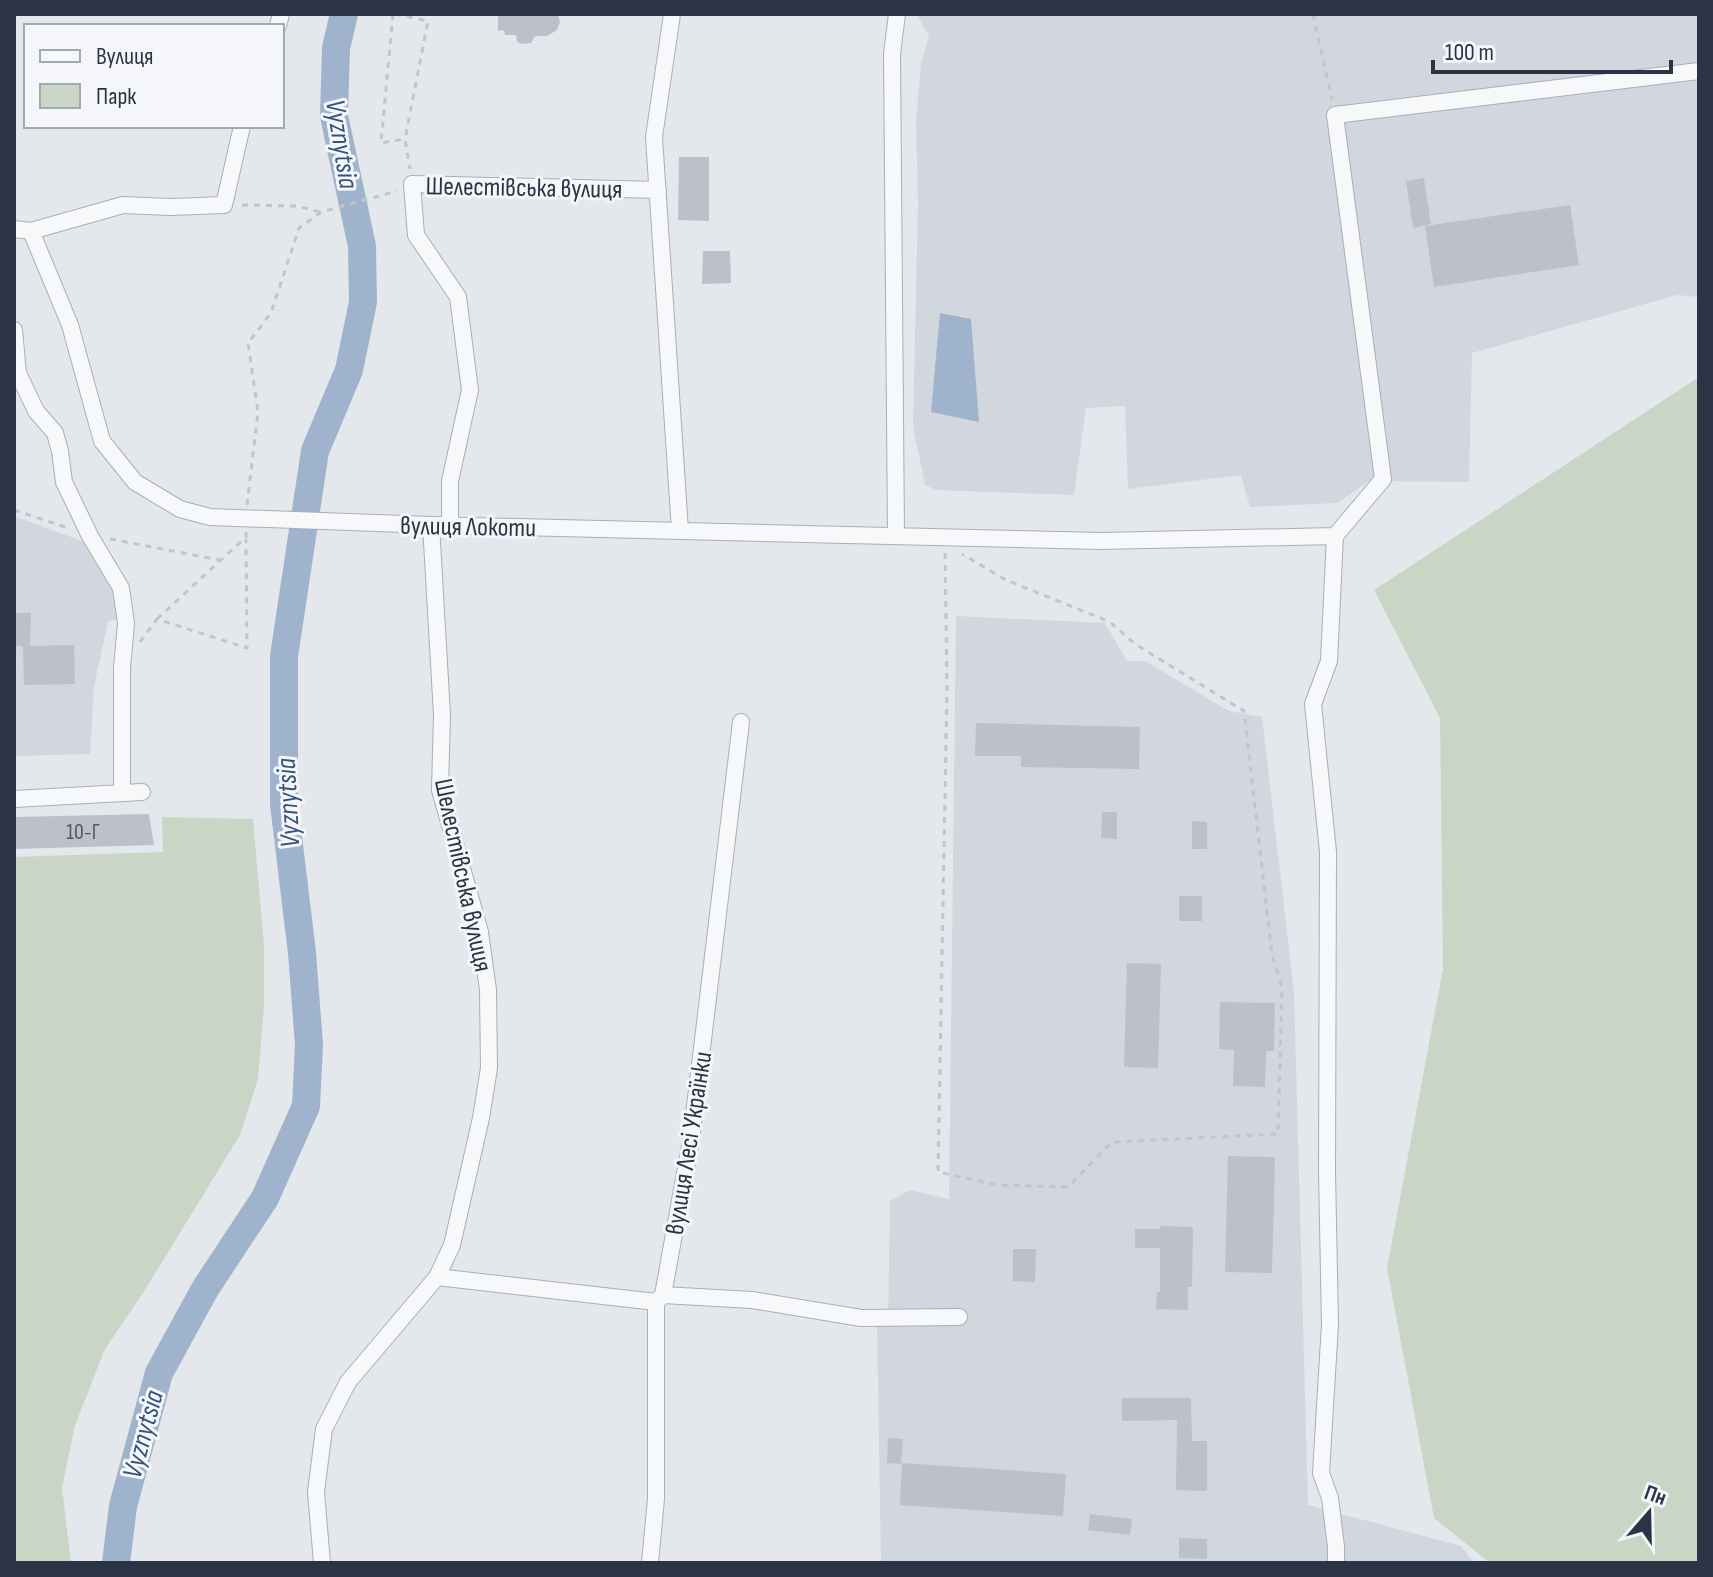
<svg xmlns="http://www.w3.org/2000/svg" width="1713" height="1577" font-family="'Sofia Sans Condensed',sans-serif">
	<rect width="100%" height="100%" fill="#e4e7ec"/>
	<!-- built -->
	<path fill="#d2d6de" d="M916,14h783v283l-22,-2 -205,58 -3,129 -100,-1 -32,22 -87,4 -9,-32 -113,14 -3,-83 -39,2 -12,87 -138,-5 -11,-5 -12,-59 5,-223 -2,-83 5,-56 8,-28z
		M14,516l76,28 24,45 5,30 -11,2 -14,66 -4,67 -76,2z
		M956,616l149,7 22,38h18l84,50 33,6 32,275 14,513 153,41 13,17h-593l-4,-241 11,1 2,-122 20,-11 39,9z"/>
	<!-- green -->
	<path fill="#c9d6c5" d="M1699,377v1186h-209l-56,-45 -47,-250 56,-299 -3,-251 -66,-128z
		M162,817l91,2 11,126v62l-6,72 -18,56 -97,158 -38,56 -30,76 -13,63 9,75h-57v-706l149,-5z"/>
	<!-- water -->
	<path fill="#9fb4cc" d="M940,313l31,6 8,103 -48,-10z"/>
	<g fill="none" stroke-linecap="round" stroke-linejoin="round">
		<!-- river -->
		<path stroke="#9fb4cc" stroke-width="28" d="M116,1563l7,-57 36,-133 46,-84 60,-91 41,-92 3,-61 -7,-92 -18,-149v-148l31,-205 34,-81 14,-68 -1,-56 -28,-130 2,-68 8,-34"/>
	</g>
	<!-- building -->
	<path fill="#bbc0ca" d="M498,14h60l2,8 -3,8 -10,6h-12l-4,7 -9,1 -5,-2 -1,-7h-11l-1,-5 -6,1z
		M679,157h30v64l-31,-1z
		M1424,178l7,46 -18,4 -7,-47z
		M1570,205l9,60 -145,22 -9,-61z
		M703,251h27l1,32 -29,1z
		M14,613h17l-1,33 44,-1 1,39 -51,1 -1,-39h4h-13z
		M976,723l164,4 -1,42 -118,-2v-11h-46z
		M1102,812h15v27l-16,-1z
		M149,814l5,31 -140,4v-32z
		M1192,821l15,1v27h-15z
		M1179,896h23v25h-23z
		M1127,963l34,1 -3,104 -34,-1z
		M1220,1002l55,1 -1,48h-8l-1,36 -32,-1 1,-36 -15,-1z
		M1228,1156l47,1 -3,116 -47,-1z
		M1160,1226l33,1 -1,60h-4v23l-32,-1 1,-17h3v-44h-25v-19h25z
		M1013,1249h23l-1,33 -22,-1z
		M1122,1398h69l1,43h15v50l-31,-1 1,-70 -55,1z
		M888,1438l15,1 -2,25 -14,-1z
		M902,1463l164,11 -3,42 -163,-11z
		M1090,1514l42,5 -2,16 -42,-5z
		M1179,1538l28,1v20l-28,-1z"/>
	<g fill="none" stroke-linecap="round" stroke-linejoin="round">
		<!-- minor casing -->
		<g stroke="#a9aeb7" stroke-width="18">
			<path id="minor" d="M672,14l-18,123 26,394
				M278,26l3,-12
				M14,229l17,2 39,94 32,116 33,41 45,27 30,8 221,8 670,16 234,-5 48,-57 -48,-364 364,-44
				M31,231l92,-26 48,2 53,-2 18,-79
				M14,330l4,43 18,38 19,22 5,18 4,31 26,54 31,52 5,35 -4,45v124
				M450,526v-45l20,-91 -12,-93 -42,-62 -4,-51 246,6
				M896,536l-4,-482 5,-40
				M1335,536l-6,125 -16,43 15,148 -1,320 3,152 -9,149 9,25 6,49v16
				M14,799l128,-7
				M437,1277l219,25
				M663,1295l89,5 109,18 98,-1
				M322,1563l-6,-71 8,-63 24,-47 89,-105 15,-32 29,-127 8,-50 -1,-78 -8,-58 -40,-142 2,-75 -11,-190
				M650,1563l6,-64v-197l7,-7 28,-155 50,-418"/>
		</g>
		<!-- path -->
		<path stroke="#c2c5cb" stroke-width="3" stroke-dasharray="6 6" stroke-linecap="butt" d="M393,14l-12,129 24,-4
			M395,14l33,7 -23,118 5,30
			M1313,14l19,86
			M242,205l54,1 25,6
			M247,505l11,-93 -10,-69 23,-30 28,-85 22,-16 76,-21
			M14,510l54,18
			M110,539l110,21
			M945,553l2,136 -9,483 58,13 72,2 44,-45 166,-8 4,-146 -10,-33 -28,-244 -109,-67 -25,-22 -104,-42 -44,-26
			M157,619l89,-82v-5
			M140,642l17,-23 90,29 -1,-109"/>
		<!-- minor -->
		<use href="#minor" stroke="#f7f8fa" stroke-width="16"/>
	</g>
	<g text-anchor="middle" stroke-width="6" stroke-linejoin="round" paint-order="stroke">
		<!-- number labels -->
		<g font-size="22" fill="#4f5766">
			<text x="83" y="839">10-Г</text>
		</g>
		<!-- street labels -->
		<g font-size="26" fill="#2b3445" stroke="#f4f6f9">
			<text transform="translate(524 187) rotate(1)" y="9">Шелестівська вулиця</text>
			<text transform="translate(468 526) rotate(1)" y="9">вулиця Локоти</text>
			<text transform="translate(464 875) rotate(78)" y="9">Шелестівська вулиця</text>
			<text transform="translate(688 1143) rotate(-81)" y="9">вулиця Лесі Українки</text>
		</g>
		<!-- water labels -->
		<g font-size="28" font-style="italic" fill="#34527a" stroke="#f4f6f9">
			<text transform="translate(343 144) rotate(81)" y="10">Vyznytsia</text>
			<text transform="translate(287 803) rotate(-93)" y="10">Vyznytsia</text>
			<text transform="translate(142 1434) rotate(-75)" y="10">Vyznytsia</text>
		</g>
	</g>
	<!-- border -->
	<rect width="1713" height="1577" fill="none" stroke="#2b3445" stroke-width="32"/>
	<!-- legend -->
	<rect x="24" y="24" width="260" height="104" fill="#f4f6f9" stroke="#a4a8b1" stroke-width="2"/>
	<rect x="40" y="50" width="40" height="12" fill="#f7f8fa" stroke="#a4a8b1" stroke-width="2"/>
	<text x="96" y="64" font-size="24" fill="#2b3445">Вулиця</text>
	<rect x="40" y="84" width="40" height="24" fill="#c9d6c5" stroke="#a4a8b1" stroke-width="2"/>
	<text x="96" y="104" font-size="24" fill="#2b3445">Парк</text>
	<!-- north arrow -->
	<g transform="translate(1649 1513) rotate(20)" stroke="#f4f6f9" stroke-width="6" paint-order="stroke">
	<path d="M0-6L14 30L0 20L-14 30Z" fill="#2b3445"/>
	<text y="-12" font-size="22" font-weight="bold" text-anchor="middle" fill="#2b3445">Пн</text>
	</g>
	<!-- scale -->
	<path d="M1433 60v12h238v-12" fill="none" stroke="#2b3445" stroke-width="4"/>
	<text x="1445" y="60" font-size="24" fill="#2b3445" stroke="#f4f6f9" stroke-width="6" paint-order="stroke">100 m</text>
</svg>
